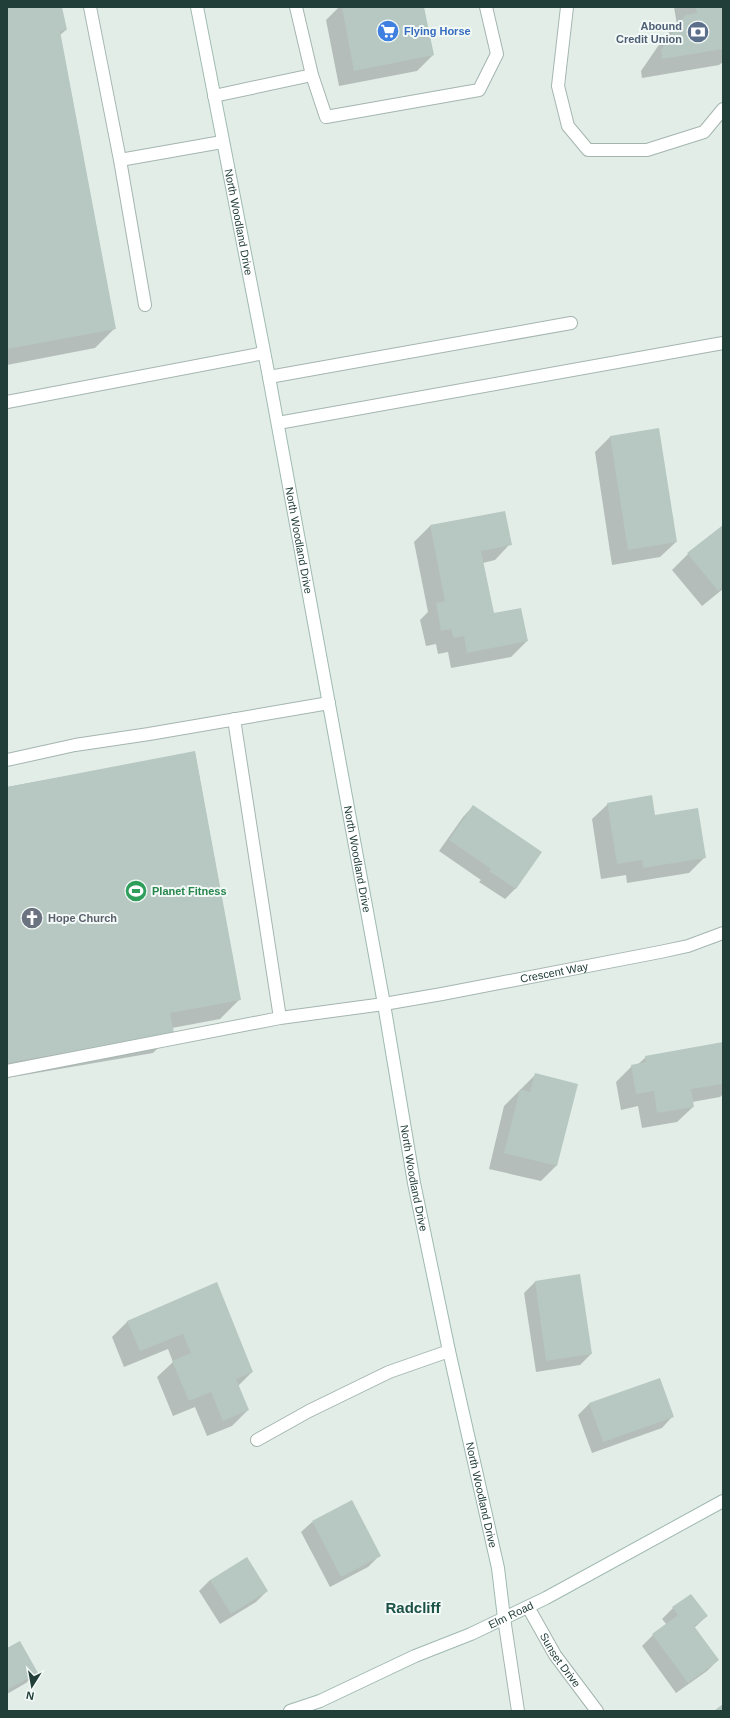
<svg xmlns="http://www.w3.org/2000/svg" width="730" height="1718" font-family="Helvetica,sans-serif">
	<rect width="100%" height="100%" fill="#e2ede8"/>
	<!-- shadow -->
	<path fill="#0003" d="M7,7h54l5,23 -7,6 56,292 -20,20 -88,17z
		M339,7h84l10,48 -16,16 -78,15 -13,-66z
		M674,7h49v55l-4,3 -77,13 -1,-7 24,-35 12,-11z
		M611,436l65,106 -16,15 -48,8 -17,-113z
		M504,512l6,32 -15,16 -12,3 10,52 34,26 -16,16 -60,11 -3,-16 -10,2 -2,-10 -10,2 -6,-26 8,-8 -14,-70 16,-16z
		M723,526v63l-21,17 -30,-36 16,-16z
		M195,753l45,246 -20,20 -48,9 1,5 -20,20 -146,25v-291z
		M608,804l46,12 51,41 -16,16 -62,10 -1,-8 -25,4 -9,-60z
		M473,806l43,82 -11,11 -26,-17 2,-2 -42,-29 24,-34z
		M723,1043v51l-3,3 -28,5 1,5 -16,15 -35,6 -4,-22 -17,4 -5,-28 16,-16 5,-1 9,-8z
		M535,1075l22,90 -16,16 -52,-12 15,-63z
		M579,1275l12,79 -11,11 -44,7 -12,-79 11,-11z
		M216,1284l36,88 -14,14 10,24 -16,16 -25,10 -12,-29 -22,9 -16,-39 16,-15 -5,-13 -44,18 -12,-30 16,-16z
		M659,1379l13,38 -10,11 -70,25 -14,-38 11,-11z
		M312,1522l67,34 -11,11 -38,20 -29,-55z
		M210,1580l57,11 -11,11 -36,22 -21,-33z
		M673,1608l34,8 -13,12 24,32 -11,11 -31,22 -34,-47 11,-11 14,-10 -5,-6z
		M7,1650l30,22 -11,11 -19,11z"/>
	<!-- building -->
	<path fill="#b7c7c1" d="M7,7h55l5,23 -7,1 56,298 -109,20z
		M342,7h82l10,48 -80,16z
		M696,7h27v42l-61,10 -1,-9 24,-35 12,-2z
		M659,428l18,114 -49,8 -18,-114z
		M505,511l7,34 -31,6 13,62 27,-5 7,33 -61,12 -3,-17 -10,2 -3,-9 -10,2 -5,-28 9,-2 -15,-76z
		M723,525v62l-5,4 -31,-38z
		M195,751l46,249 -71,13 4,20 -167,30v-276z
		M652,795l3,20 43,-7 8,50 -63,10 -1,-8 -25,4 -10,-61z
		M473,805l69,47 -26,37 -27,-18 2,-2 -42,-29z
		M723,1042v42l-32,5 3,18 -37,6 -3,-22 -18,3 -5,-29 15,-3 -1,-6z
		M535,1073l43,11 -21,82 -53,-13 16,-64 10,3z
		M580,1274l12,80 -46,7 -11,-80z
		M217,1282l36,90 -17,7 13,31 -26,11 -12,-29 -22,9 -17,-40 19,-8 -8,-19 -43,17 -13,-30z
		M660,1378l14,39 -71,25 -14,-39z
		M352,1500l29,56 -40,21 -29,-56z
		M247,1557l21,34 -37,23 -21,-34z
		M691,1594l17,22 -14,10 25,34 -31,23 -36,-49 26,-19 -6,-8z
		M20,1641l18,32 -31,17v-42z
		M723,1704v7h-9z"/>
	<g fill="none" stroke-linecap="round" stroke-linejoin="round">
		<!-- lane casing -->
		<g stroke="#a4b5b0" stroke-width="14">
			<path id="lane" d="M90,7l30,153 102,-18
				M296,7l16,68 14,42 153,-27 18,-36 -11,-47
				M567,7l-9,79 10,40 20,24h59l57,-18 19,-23
				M214,96l98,-21
				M120,160l25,145
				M269,377l302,-54
				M7,402l257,-49
				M278,423l445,-80
				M234,719l46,299 104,-14
				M7,760l68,-15 74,-11 180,-31
				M7,1071l273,-53
				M257,1440l52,-29 80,-39 60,-21"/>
		</g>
		<!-- street casing -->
		<g stroke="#a4b5b0" stroke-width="14">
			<g id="street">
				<path id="s1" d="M384,1004l58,-10 218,-42 28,-6 35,-13"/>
				<path id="s2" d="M528,1607l27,48 42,56"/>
				<path d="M504,1618l14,93"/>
			</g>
		</g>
		<!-- secondary casing -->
		<g stroke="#9fb9b1" stroke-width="14">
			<g id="secondary">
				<path id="s3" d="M197,7l72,370 115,627 30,179 35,168 49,217 6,50"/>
				<path id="s4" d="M290,1711l30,-10 95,-45 56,-22 75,-36 177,-97"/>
			</g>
		</g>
		<!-- lane -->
		<use href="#lane" stroke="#fff" stroke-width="12"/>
		<!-- street -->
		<use href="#street" stroke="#fff" stroke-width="12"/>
		<!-- secondary -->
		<use href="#secondary" stroke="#fff" stroke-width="12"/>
	</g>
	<!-- icons -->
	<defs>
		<g id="supermarket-disc" transform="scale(1.15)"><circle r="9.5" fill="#3f7fe0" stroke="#f2f9f6"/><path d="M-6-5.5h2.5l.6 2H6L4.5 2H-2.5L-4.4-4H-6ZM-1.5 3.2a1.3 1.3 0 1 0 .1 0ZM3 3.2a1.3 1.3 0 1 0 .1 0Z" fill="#fff"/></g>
		<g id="bank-disc" transform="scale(1.15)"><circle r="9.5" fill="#5c6f8a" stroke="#f2f9f6"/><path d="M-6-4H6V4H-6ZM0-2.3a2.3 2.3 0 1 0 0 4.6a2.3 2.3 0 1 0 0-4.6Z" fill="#fff"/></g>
		<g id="stadium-disc" transform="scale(1.15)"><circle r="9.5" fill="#2e9e5b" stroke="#f2f9f6"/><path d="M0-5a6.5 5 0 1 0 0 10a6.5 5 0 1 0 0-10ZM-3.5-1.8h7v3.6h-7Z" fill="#fff"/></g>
		<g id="church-disc" transform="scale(1.15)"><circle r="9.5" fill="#6b7280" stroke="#f2f9f6"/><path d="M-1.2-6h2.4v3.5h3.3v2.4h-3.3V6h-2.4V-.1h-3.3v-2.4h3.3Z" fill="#fff"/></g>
	</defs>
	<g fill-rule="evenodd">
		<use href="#supermarket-disc" x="388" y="31"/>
		<use href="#bank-disc" x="698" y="32"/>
		<use href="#stadium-disc" x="136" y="891"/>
		<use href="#church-disc" x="32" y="918"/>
	</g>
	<g text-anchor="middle" stroke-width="4" stroke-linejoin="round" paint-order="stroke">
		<!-- service labels -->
		<g font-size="11" font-weight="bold" fill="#4e5e75" stroke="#f2f9f6" text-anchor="end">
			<text x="682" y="30">Abound<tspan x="682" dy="13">Credit Union</tspan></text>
		</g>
		<!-- shop labels -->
		<g font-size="11" font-weight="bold" fill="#366cbe" stroke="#f2f9f6" text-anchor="start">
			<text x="404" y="35">Flying Horse</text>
		</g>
		<!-- street labels -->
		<g font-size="11" fill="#213e38" stroke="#f2f9f6">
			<text dy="4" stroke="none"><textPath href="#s3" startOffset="219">North Woodland Drive</textPath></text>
			<text dy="4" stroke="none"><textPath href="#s3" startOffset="543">North Woodland Drive</textPath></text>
			<text dy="4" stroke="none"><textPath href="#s3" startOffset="867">North Woodland Drive</textPath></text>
			<text dy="4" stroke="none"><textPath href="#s1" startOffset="173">Crescent Way</textPath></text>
			<text dy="4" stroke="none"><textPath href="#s3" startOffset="1191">North Woodland Drive</textPath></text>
			<text dy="4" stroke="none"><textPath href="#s3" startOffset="1515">North Woodland Drive</textPath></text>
			<text dy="4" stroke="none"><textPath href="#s4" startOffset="241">Elm Road</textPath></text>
			<text dy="4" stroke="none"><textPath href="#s2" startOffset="62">Sunset Drive</textPath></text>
		</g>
		<!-- leisure labels -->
		<g font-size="11" font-weight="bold" fill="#27864d" stroke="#f2f9f6" text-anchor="start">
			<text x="152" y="895">Planet Fitness</text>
		</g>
		<!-- worship labels -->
		<g font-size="11" font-weight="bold" fill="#5b616d" stroke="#f2f9f6" text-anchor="start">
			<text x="48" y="922">Hope Church</text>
		</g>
		<!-- district labels -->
		<g font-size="15" font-weight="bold" fill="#1c5146" stroke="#f2f9f6">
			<text x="413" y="1613">Radcliff</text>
		</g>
	</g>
	<!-- border -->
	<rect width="730" height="1718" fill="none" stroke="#213e38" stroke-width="16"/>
	<!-- north arrow -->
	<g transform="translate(32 1686) rotate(191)" stroke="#f2f9f6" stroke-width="3" paint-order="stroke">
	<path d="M0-3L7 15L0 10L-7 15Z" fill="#213e38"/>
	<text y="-6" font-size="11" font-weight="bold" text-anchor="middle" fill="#213e38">N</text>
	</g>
</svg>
